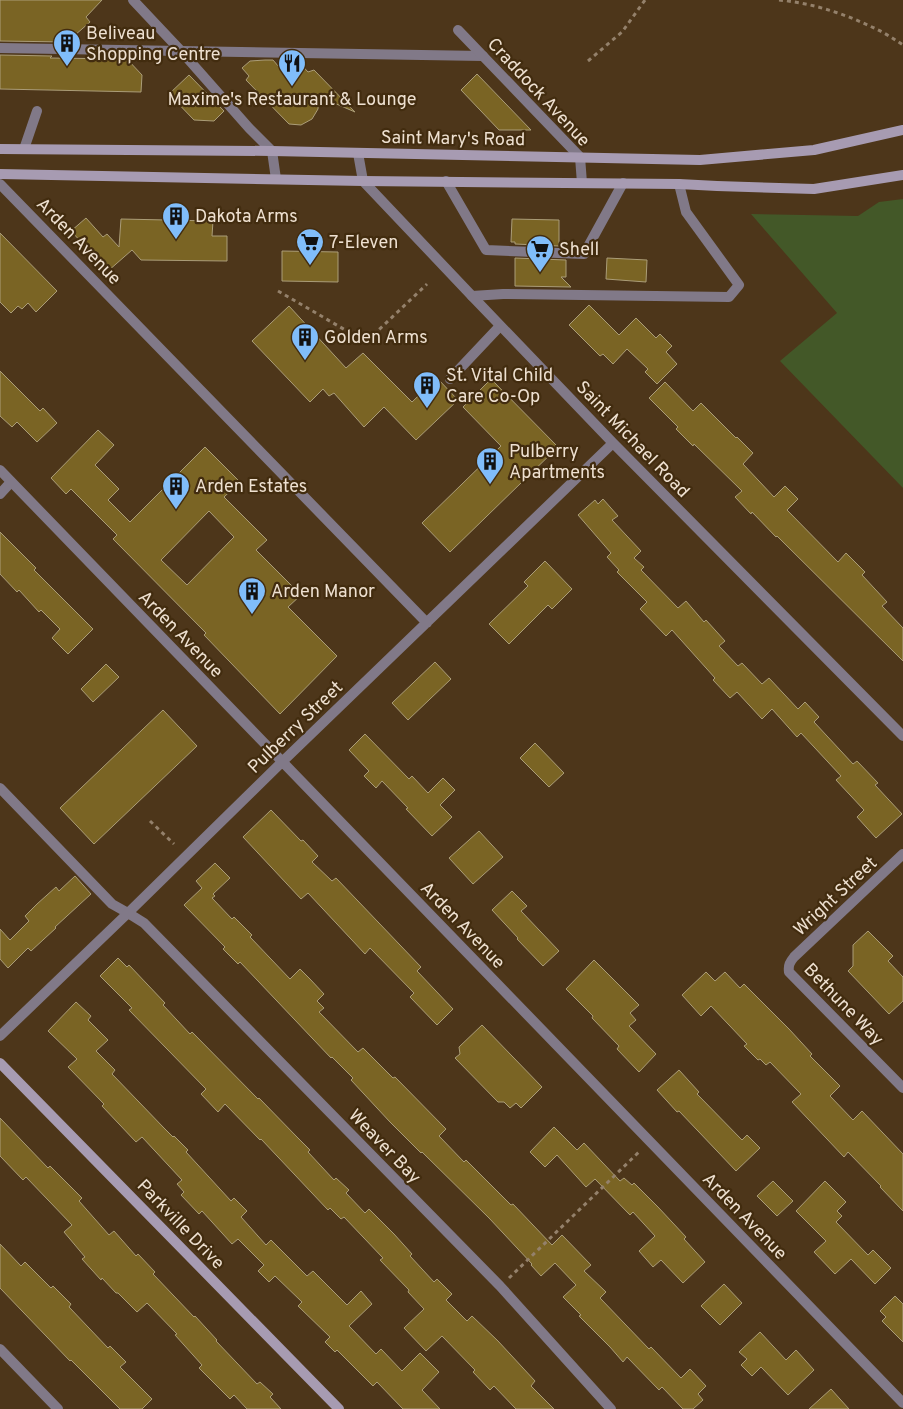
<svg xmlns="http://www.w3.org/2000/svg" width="903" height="1409" font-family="Overpass,sans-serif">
	<rect width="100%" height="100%" fill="#4d361a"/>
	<!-- green -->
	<path fill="#435828" d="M903,199v289l-123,-127 57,-48 -86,-99 107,2 21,-14z"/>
	<!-- building -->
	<path fill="#7a6424" stroke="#ab9d78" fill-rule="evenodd" d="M0,0h102l-16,17 4,5 -23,20 -67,-1z
		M0,55l52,1 -2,2 77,1 15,16 -1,17 -141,-3z
		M265,60h8l12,14 13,-13 10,11 6,-2 41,42 -37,-16v13l-6,10 -11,6 -12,-1 -43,-44 3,-4 -7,-8 8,-7z
		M477,74l54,56h-32l-38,-40z
		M189,75l35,36 -10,10 -20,-1 -25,-26z
		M86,218l17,19 4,-3 12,13 2,-28 92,2 -1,15h15v25l-86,-1 -9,-10 -24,21 -37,-40z
		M512,219l47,1v26l-44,-2v-2h-4z
		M0,233l57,58 -21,21 -8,-9 -6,6 -4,-3 -7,7 -11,-11z
		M282,251l56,1v30l-56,-1z
		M515,258l51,2v17h-5l10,10 -56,-1z
		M607,258l40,2 -1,22 -40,-3z
		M589,305l30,30 17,-17 20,20 4,-4 12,12 -6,6 11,12 -20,20 -12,-12 3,-3 -21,-20 -14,15 -10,-10 -3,2 -31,-31z
		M289,306l57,62 17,-15 49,49 25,-24 21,22 -42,40 -32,-33 -20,20 -30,-34 -5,3 -6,-7 -13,13 -58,-61z
		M0,371l40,40 3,-3 14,15 -20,19 -20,-20 -5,5 -12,-11z
		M491,379l67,68 -108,105 -28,-29 79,-77 -38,-39z
		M665,382l28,29 8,-8 35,35 1,-1 16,16 -10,11 31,33 11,-11 13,13 -11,11 51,52 8,-9 19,19 -3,3 25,27 -5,4 21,22v33l-126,-125 -1,1 -24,-25 -1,2 -16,-17 7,-6 -48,-47 -1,2 -17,-17 2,-2 -29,-29z
		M98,430l16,15 -19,20 24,24 -11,11 22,22 75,-75 35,35 -16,15 43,43 -11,10 45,45 -13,12 49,49 -57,58 -76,-79 2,-2 -93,-94 4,-4 -46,-46 -5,5 -15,-16zM209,511l25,26 -47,48 -26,-25z
		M603,499l15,17 -6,4 29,31 -7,7 10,9 -3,3 37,38 8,-7 18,21 2,-2 19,21 -6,5 19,20 4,-3 20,21 7,-6 29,31 7,-7 14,15 -5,5 39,42 4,-3 21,22 -3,2 27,29 -26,24 -19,-21 7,-7 -28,-30 5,-4 -40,-43 -4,4 -25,-28 -10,10 -25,-27 -7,6 -17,-18 2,-2 -43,-48 -6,6 -26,-27 7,-7 -30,-30 2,-2 -12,-13 4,-4 -33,-38 17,-15 3,4z
		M0,532l36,36 -2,2 59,59 -25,25 -16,-16 8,-9 -19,-19 -2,2 -20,-22 -2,2 -17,-18z
		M545,561l27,28 -20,20 -4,-4 -39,39 -20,-20 39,-38 -4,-4z
		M435,662l16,17 -43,41 -16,-17z
		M106,664l13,13 -26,25 -12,-13z
		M163,710l34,36 -103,98 -34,-36z
		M365,734l44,45 3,-3 16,17 15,-15 12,12 -15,15 12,12 -20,19 -26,-27 2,-1 -26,-27 -6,7 -12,-12 5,-5 -20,-21z
		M535,743l29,30 -15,14 -29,-29z
		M271,810l30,31 2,-1 15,16 -6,6 20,19 4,-3 85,89 -4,4 36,38 -16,16 -27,-28 4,-4 -44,-45 -5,6 -57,-61 -7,6 -58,-62z
		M479,831l24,26 -30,27 -24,-26z
		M215,863l15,15 -17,16 2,2 -3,2 20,21 2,-2 18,18 -2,2 40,42 10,-10 10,10 14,15 -7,7 7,7 -5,4 39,40 5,-4 30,30 2,-1 51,52 -7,7 25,26 2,-2 45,45 2,-1 39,41 10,-10 29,30 -7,6 22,21 -6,6 49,51 2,-2 30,31 9,-9 16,17 -8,8 5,6 -10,9h-10l-21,-22 -3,3 -32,-33 -4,5 -13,-15 -31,-31 2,-1 -18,-18 13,-12 -21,-22 -14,13 -10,-11 1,-1 -43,-46 -67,-66 -1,1 -31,-31 -39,-42 2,-2 -21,-21 -1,1 -91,-96 -2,2 -15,-15 2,-2 -41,-42 18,-17 -6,-7z
		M75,876l16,18 -36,33 1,1 -25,23 -3,-3 -20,20 -8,-9v-30l10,11 19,-19 -4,-5 12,-12 19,-17 3,4z
		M512,891l15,15 -6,5 38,40 -16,15 -26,-27 1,-1 -26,-28z
		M868,931l25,25 -5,5 15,16v24l-14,13 -41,-43 5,-5v-21z
		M118,958l9,9 2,-2 36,38 -2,2 27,29 2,-2 66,67 1,-1 38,39 13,13 -2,2 26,28 2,-2 13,12 -3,3 19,20 4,-4 25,25 18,20 -2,2 24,26 3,-3 15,15 -6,6 21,21 5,-5 26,25 37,40 -4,5 23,23h-38l-22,-23 -4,4 -17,-18 2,-2 -33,-34 -16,15 -22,-23 20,-19 -16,-17 1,-2 -29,-30 3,-2 -39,-41 -3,2 -11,-11 -2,2 -67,-71 -1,1 -35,-36 -7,8 -17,-18 5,-5 -77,-79 3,-2 -32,-32z
		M594,960l45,45 -9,8 6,7 -7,6 27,28 -17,18 -22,-23 2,-3 -27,-28 1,-2 -27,-27z
		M706,972l9,9 10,-9 15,16 4,-4 45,45 23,25 -2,2 30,30 -10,10 23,24 9,-9 41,43v57l-23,-24 1,-1 -33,-34 -4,5 -52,-55 9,-8 -31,-32 -4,3 -6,-6 -2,1 -14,-14 3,-2 -36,-38 -10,10 -19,-21z
		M76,1002l15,14 -3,4 20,20 -12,11 19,19 -3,4 52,54 9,9 1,-1 14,14 -2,2 45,49 3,-3 13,13 -6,6 25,28 5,-5 36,36 6,-5 34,34 14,-14 11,13 -23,22 27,28 5,-5 21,22 18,-18 19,19 -17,18 18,19h-37l-26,-27 -4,4 -36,-36 -2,2 -10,-10 5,-5 -32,-31 4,-4 -27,-26 -6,6 -11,-11 6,-6 -26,-26 -6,5 -30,-33 -3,3 -18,-19 3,-3 -7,-8 5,-4 -40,-43 -6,5 -34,-36 2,-2 -36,-37 9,-8 -29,-28z
		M482,1025l60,62 -21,21 -5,-5 -6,5 -6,-6h-6l-43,-44 5,-4 -1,-7z
		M679,1070l20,22 -2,2 45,46 5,-5 13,13 -24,23 -57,-60 -2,1 -20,-22z
		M0,1118l48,50 2,-2 32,32 -3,3 30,34 5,-4 22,25 2,-2 17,18 -2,2 41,43 1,-1 22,24 -1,1 41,43 3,-2 13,12 -3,3 11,12h-34l-13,-14 -4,4 -31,-31 3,-3 -27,-30 2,-1 -30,-31 -10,9 -19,-19h-2l-14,-15 -1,2 -19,-21 3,-2 -21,-25 8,-7 -46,-48 -3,3 -23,-24z
		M554,1127l23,23 7,-7 36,38 4,-3 8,7 2,-2 24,24 28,30 -2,2 21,23 -22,21 -22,-23 -8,7 -14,-16 16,-15 -22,-24 -3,3 -35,-36 -9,8 -29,-32 -12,12 -15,-15z
		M773,1181l20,20 -16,15 -20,-20z
		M825,1181l21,21 -9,9 5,5 -6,6 32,33 5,-5 18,18 -16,16 -24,-25 -16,15 -21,-22 12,-11 -30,-30z
		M0,1244l21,22 4,-4 26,26 2,-2 18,18 -2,3 39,41 2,-2 16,16 -6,5 32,32 -10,10h-22l-49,-49 -1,1 -70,-73z
		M724,1284l18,19 -22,22 -19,-19z
		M895,1296l8,8v38l-21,-21 4,-4 -6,-6z
		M760,1332l26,28 10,-10 18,20 -26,25 -27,-28 -9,9 -11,-11 6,-6 -8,-7z
		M831,1389l18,20h-40z"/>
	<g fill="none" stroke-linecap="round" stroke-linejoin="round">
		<!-- path -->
		<path stroke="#94816b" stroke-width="3" stroke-dasharray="4 4" stroke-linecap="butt" d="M779,0c33,3 67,14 97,29 9,4 18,10 27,16
			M588,61l34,-29 23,-32
			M278,291l88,51 61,-58
			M150,821l24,23
			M509,1278l132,-128"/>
		<!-- lane -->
		<path stroke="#817988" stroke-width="10" d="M0,48l483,8
			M24,149l13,-38
			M446,181l40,69 98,4 39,-71
			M472,296l31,-2 226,3 10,-12 -53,-73 -7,-28
			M450,379l50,-53
			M0,494l11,-12
			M0,788l112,116 16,9"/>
		<!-- street -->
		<path stroke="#817988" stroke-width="10" d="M133,0l48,51 68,77 23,23 4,28
			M458,30l122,127 2,26
			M358,153l5,28 109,115 141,147 290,293
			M0,184l427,439
			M0,470l903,933
			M903,854l-109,103c-4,5 -6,8 -5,15l114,116
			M128,913l16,10 356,363 111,123
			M0,1036l128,-123 154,-151 331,-319
			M0,1349l58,60"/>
		<!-- secondary -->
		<path stroke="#a79bb2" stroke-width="10" d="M0,149l272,2 428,9 114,-10 89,-20
			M0,174l363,7 316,3 38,2 97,3 89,-14
			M0,1063l339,346"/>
	</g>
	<!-- icons -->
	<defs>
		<g id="building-pin" transform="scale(1.4375)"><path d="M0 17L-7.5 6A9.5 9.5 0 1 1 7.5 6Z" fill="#80bdfa" stroke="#422c0f"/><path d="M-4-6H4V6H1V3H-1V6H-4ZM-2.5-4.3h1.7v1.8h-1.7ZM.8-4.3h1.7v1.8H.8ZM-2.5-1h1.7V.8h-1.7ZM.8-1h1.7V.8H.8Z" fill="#111"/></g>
		<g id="restaurant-pin" transform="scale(1.4375)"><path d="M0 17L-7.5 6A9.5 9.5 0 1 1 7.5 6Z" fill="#80bdfa" stroke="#422c0f"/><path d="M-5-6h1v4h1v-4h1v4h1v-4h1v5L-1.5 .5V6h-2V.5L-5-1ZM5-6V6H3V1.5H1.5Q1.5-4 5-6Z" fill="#111"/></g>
		<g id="supermarket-pin" transform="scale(1.4375)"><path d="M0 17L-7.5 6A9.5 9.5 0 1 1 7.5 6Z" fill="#80bdfa" stroke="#422c0f"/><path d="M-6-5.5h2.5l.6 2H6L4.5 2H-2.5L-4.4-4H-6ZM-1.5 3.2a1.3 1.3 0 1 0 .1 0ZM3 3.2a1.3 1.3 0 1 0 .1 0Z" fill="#111"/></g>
	</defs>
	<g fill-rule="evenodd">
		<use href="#building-pin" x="67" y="43"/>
		<use href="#restaurant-pin" x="292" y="63"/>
		<use href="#building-pin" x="176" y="216"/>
		<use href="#supermarket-pin" x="310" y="242"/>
		<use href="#supermarket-pin" x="540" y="249"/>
		<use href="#building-pin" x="305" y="337"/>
		<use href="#building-pin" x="427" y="385"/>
		<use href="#building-pin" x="490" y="461"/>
		<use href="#building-pin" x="176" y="486"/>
		<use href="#building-pin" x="252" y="591"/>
	</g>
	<g text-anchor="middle" stroke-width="4.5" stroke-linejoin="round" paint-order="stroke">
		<!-- poi labels -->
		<g font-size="18" fill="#eee0d0" stroke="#422c0f" text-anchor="start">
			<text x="86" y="39">Beliveau<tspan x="86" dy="21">Shopping Centre</tspan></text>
			<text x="292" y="105" text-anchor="middle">Maxime's Restaurant &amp; Lounge</text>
			<text x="195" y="222">Dakota Arms</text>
			<text x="329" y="248">7-Eleven</text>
			<text x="559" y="255">Shell</text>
			<text x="324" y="343">Golden Arms</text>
			<text x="446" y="381">St. Vital Child<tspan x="446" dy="21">Care Co-Op</tspan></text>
			<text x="509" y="457">Pulberry<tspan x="509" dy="21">Apartments</tspan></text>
			<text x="195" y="492">Arden Estates</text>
			<text x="271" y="597">Arden Manor</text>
		</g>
		<!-- street labels -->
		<g font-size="18" fill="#eee0d0" stroke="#422c0f">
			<text transform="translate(539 92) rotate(47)" y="6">Craddock Avenue</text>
			<text transform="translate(453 138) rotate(1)" y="6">Saint Mary's Road</text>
			<text transform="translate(79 241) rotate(46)" y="6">Arden Avenue</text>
			<text transform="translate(633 439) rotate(46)" y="6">Saint Michael Road</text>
			<text transform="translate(181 634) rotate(46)" y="6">Arden Avenue</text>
			<text transform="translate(295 727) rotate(-44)" y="6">Pulberry Street</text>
			<text transform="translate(835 896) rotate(-43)" y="6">Wright Street</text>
			<text transform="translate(463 925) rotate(46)" y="6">Arden Avenue</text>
			<text transform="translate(844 1004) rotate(46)" y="6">Bethune Way</text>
			<text transform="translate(385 1146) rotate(46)" y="6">Weaver Bay</text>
			<text transform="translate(745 1216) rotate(46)" y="6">Arden Avenue</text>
			<text transform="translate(181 1224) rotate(46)" y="6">Parkville Drive</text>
		</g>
	</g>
</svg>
